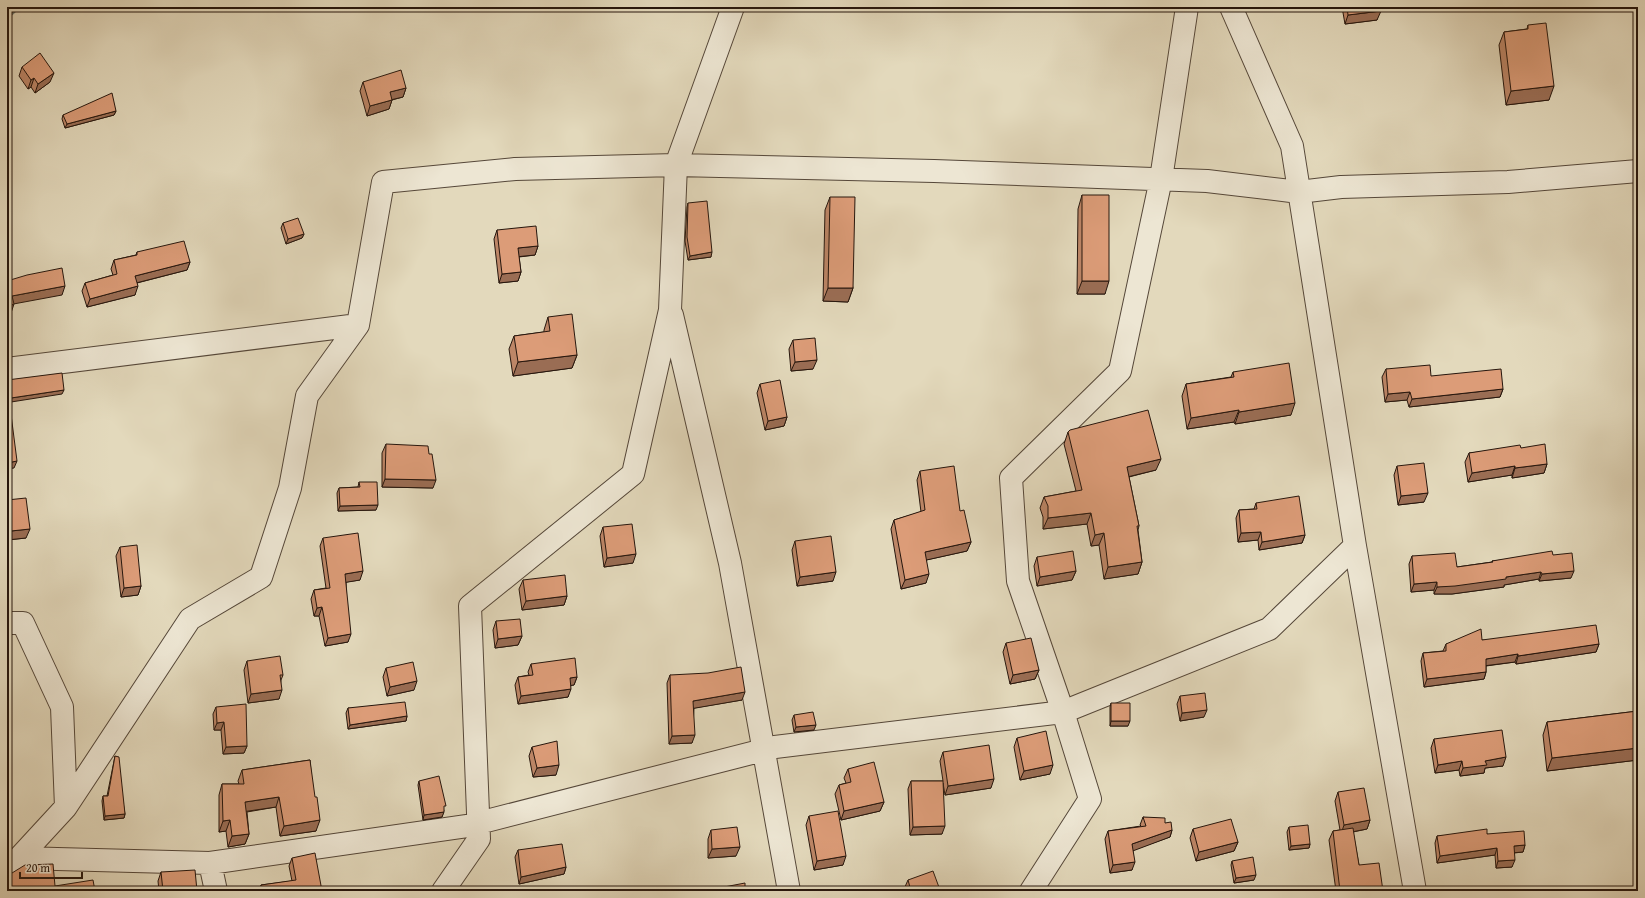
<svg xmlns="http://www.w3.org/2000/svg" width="1645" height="898" font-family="'Gentium Book Plus',serif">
	<rect width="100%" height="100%" fill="#e3d9bc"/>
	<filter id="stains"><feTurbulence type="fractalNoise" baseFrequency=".005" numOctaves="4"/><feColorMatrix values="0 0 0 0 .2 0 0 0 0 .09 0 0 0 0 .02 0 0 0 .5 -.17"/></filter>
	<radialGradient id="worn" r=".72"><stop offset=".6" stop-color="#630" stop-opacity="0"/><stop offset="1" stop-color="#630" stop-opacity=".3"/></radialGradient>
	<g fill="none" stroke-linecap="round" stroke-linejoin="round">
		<!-- stream -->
		<path stroke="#697872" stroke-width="6" d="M7,16l10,-9"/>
		<!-- minor casing -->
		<g stroke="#554739" stroke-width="24">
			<path id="minor" d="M672,315l58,248 59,328
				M7,369l351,-44
				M1355,546l60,345
				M7,623h16l39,84 4,100 -47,51 -12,10
				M66,807l124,-188 71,-42 29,-89 17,-92 51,-71 25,-143 132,-13 161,-4 258,6 273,10 92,11 42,-5 167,-5 130,-11
				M19,858l191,5 6,28
				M210,863l257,-37 308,-79 288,-35 206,-83 86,-83 -63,-400 -61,-139
				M443,891l36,-52 -9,-233 163,-132 37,-164 6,-145 57,-158
				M1031,891l59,-92 -27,-87 -45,-131 -7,-103 109,-107 41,-192 26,-172"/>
		</g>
		<!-- minor -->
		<use href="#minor" stroke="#ede6d3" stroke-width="22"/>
	</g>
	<!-- wall -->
	<path fill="#bd8667" stroke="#26160d" d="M1342,7h38l-3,13 -32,4z
		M1528,25l21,75 -43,5 -7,-60 5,-13 23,-3z
		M22,67l28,15 -15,11 -4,-6 -3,2 -9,-13z
		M363,82l43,6 -3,9 -11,3 -3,9 -22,7 -7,-25z
		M116,111l-2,4 -49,13 -3,-9 1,-4z
		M1082,195l23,99h-28l1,-85z
		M830,197l23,91 -5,14 -25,-1 2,-91z
		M688,203l23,54 -23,3 -3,-19 2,-34z
		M283,223l21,11 -2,4 -16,6 -5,-16z
		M497,230l41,16 -3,9 -16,2 2,15 -3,9 -19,2 -5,-44z
		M137,252l53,10 -3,8 -50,13 -2,12 -48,12 -5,-16 3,-8 28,-8 -2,-6 3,-9 22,-5z
		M548,317l29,38 -5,13 -59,8 -4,-27 5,-13 30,-4v-2z
		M793,340l20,29 -22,2 -2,-22z
		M1386,369l117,20 -3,8 -91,10 -2,-7 -22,2 -3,-25z
		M1233,372l58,43 -56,9 -1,-2 -47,7 -5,-33 4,-12 45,-7z
		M760,384l27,33 -3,9 -19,4 -8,-37z
		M1068,432l88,38 -27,7 10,49 -1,4 4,32 -4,12 -34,5 -5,-34 -8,1 -4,-22 -44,5v-12l-3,-9 4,-11 32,-6 -12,-47z
		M1638,437v25l-2,-19z
		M386,444l47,44 -51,-1v-34z
		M1521,448l26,16 -3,9 -32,5v-3l-44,7 -3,-20 4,-9z
		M1397,466l27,36 -26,3 -4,-30z
		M920,471l40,40 11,31 -4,9 -41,9v23l-25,6 -10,-60 3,-9 27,-8 -4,-32z
		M359,482l17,28 -38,1 -1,-18 2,-5 19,-1z
		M7,500l19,38 -19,2z
		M1256,503l49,32 -3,8 -43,7 -1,-10 -20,2 -2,-24 3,-8 15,-1z
		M603,527l30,36 -29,4 -4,-31z
		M323,538l37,42 -14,2 2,60 -23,4 -6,-30h-5l-3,-17 3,-9 12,-2 -6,-42z
		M795,541l38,40 -36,5 -5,-36z
		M120,547l21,39 -3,9 -17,2 -5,-41z
		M1553,555l18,23 -32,3v-2l-35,6v2l-52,7h-18v-4l-23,2 -2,-28 3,-8 45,11 35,-5v-1z
		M1037,557l39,14 -4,9 -35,6 -3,-20z
		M523,580l44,16 -3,9 -42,5 -3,-21z
		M496,621l26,15 -4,9 -23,3 -2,-18z
		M1482,640l117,4 -3,8 -80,12 -1,-2 -29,4v6l-2,7 -60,8 -3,-26 2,-8 20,-2 3,-7z
		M1006,643l33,27 -4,9 -25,5 -7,-32z
		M247,661l36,14 -2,5 -2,19 -31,4 -4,-33z
		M531,664l46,13 -3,8h-3l-3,12 -50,7 -3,-19 3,-8 11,-2 -1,-3z
		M386,668l28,22 -27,6 -4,-19z
		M670,675l72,25 -48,8 -2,35 -23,1 -2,-61z
		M1180,696l24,21 -24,4 -3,-17z
		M1111,703l17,23h-18v-19z
		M216,707l31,39 -3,7 -21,1 -2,-24h-7l-1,-16z
		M348,708l59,8 -1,5 -58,8 -2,-16z
		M1638,711v49l-91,11 -4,-36 4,-13z
		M794,715l20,15 -20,2 -2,-12z
		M1017,738l33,36 -30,6 -6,-33z
		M1434,739l69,27 -18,2 -1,5 -24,3 -1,-6 -24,3 -4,-25z
		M532,747l24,28 -23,2 -4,-21z
		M943,752l48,36 -46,7 -2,-12 -1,51 -32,1 -2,-46 3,-8h32l-3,-20z
		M115,756l10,58 -1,4 -20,2 -2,-19 1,-5h4z
		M310,760l6,71 -36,5 -4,-29 -29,5 2,22 -4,10 -17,3 -2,-16 -7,1v-37l3,-11h17l-1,-3 4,-11z
		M848,769l36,33 -4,9 -39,9 -6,-26 4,-9 7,-2 -2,-5z
		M419,781l25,29 -2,7 -19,3 -5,-35z
		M1338,792l32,28 -3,9 -14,3 6,33 24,26h-47l-7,-51 4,-9 7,-1 -5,-29z
		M809,816l34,49 -29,5 -8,-45z
		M1143,817l22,6 7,7 -2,7 -37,13 -1,20 -22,3 -5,-34 3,-8 33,-5 -1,-1z
		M1289,827l21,17 -1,4 -20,2 -2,-18z
		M1193,829l45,13 -4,9 -38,10 -6,-23z
		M711,830l25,26 -28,2v-19z
		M1487,834l38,11 -2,7 -9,1 -2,14 -16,1 -1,-13 -58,8 -2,-20 2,-7z
		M518,850l48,17 -2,7 -45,10 -4,-27z
		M292,858l30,33h-63l2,-6 31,-4 -3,-15z
		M1232,861l22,19 -20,3 -3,-18z
		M161,872l36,19h-38l-1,-10z
		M908,880l32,11h-35l-1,-2z"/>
	<!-- shaded-wall -->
	<path fill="#9a6d54" stroke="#26160d" d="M1381,11l-4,9 -32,4 3,-9z
		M54,73l-4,9 -15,11 3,-9z
		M34,78l-3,9 -3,2 3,-9z
		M1554,86l-5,14 -43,5 5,-14z
		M406,88l-3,9 -17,4 4,-9z
		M392,100l-3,9 -22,7 3,-10z
		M116,111l-2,4 -49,13 2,-4z
		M304,234l-2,4 -16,6 2,-5z
		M538,246l-3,9 -20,2 3,-9z
		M712,252l-1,5 -23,3 2,-4z
		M190,262l-3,8 -55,14 3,-8z
		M521,272l-3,9 -19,2 3,-9z
		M1082,281h27l-4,13h-28z
		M65,286l-3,9 -54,10 4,-9z
		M138,286l-3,9 -48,12 3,-8z
		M828,288h25l-5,14 -25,-1z
		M14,304l-3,9 -4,2v-8z
		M577,355l-5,13 -59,8 5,-14z
		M817,360l-4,9 -22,2 4,-9z
		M1503,389l-3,8 -91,10 3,-8z
		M64,390l-2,4 -51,8 -1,2 -3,-4 4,-2z
		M1410,392l-3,8 -22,2 3,-8z
		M1295,403l-4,12 -56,9 4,-12z
		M1239,410l-5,12 -47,7 4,-11z
		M787,417l-3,9 -19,4 3,-9z
		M1161,459l-5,11 -33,8 4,-11z
		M17,461l-3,7 -7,1v-6z
		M1547,464l-3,9 -32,5 3,-10z
		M1515,466l-3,9 -44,7 4,-9z
		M385,479l51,1 -3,8 -51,-1z
		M1428,493l-4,9 -26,3 3,-9z
		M378,505l-2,5 -38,1 2,-5z
		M1091,513l-4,11 -44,5 5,-11z
		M30,529l-4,9 -19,2 4,-9z
		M1261,532l-3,8 -20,2 3,-9z
		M1104,533l-5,12 -8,1 4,-11z
		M1305,535l-3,8 -43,7 3,-8z
		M971,542l-4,9 -45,10 3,-9z
		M636,554l-3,9 -29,4 3,-9z
		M1142,562l-4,12 -34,5 4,-12z
		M363,571l-3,9 -18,3 3,-9z
		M1076,571l-4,9 -35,6 3,-9z
		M1574,571l-3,7 -32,3 3,-7z
		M836,572l-3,9 -36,5 3,-9z
		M1541,572l-2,7 -35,6v2l-52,7h-18l3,-7 69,-10z
		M929,574l-3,9 -25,6 4,-9z
		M1437,582l-3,8 -23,2 3,-8z
		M141,586l-3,9 -17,2 3,-9z
		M567,596l-3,9 -42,5 4,-9z
		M322,607l-3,9h-5l3,-8z
		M351,634l-3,8 -23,4 3,-8z
		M522,636l-4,9 -23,3 3,-9z
		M1599,644l-3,8 -80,12 2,-8z
		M1518,654l-3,8 -32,4 3,-7z
		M1039,670l-4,9 -25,5 3,-9z
		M1486,672l-2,7 -60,8 3,-8z
		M577,677l-3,8 -7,1 3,-8z
		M417,681l-3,9 -27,6 3,-9z
		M571,689l-3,8 -50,7 3,-8z
		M282,690l-3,9 -31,4 3,-9z
		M745,692l-3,8 -52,9 3,-8z
		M1207,710l-3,7 -24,4 2,-8z
		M407,716l-1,5 -58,8 2,-4z
		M1111,721h19l-2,5h-18z
		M224,722l-3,8h-7l3,-7z
		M816,725l-2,5 -20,2 2,-5z
		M695,735l-3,8 -23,1 3,-8z
		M247,746l-3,7 -21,1 3,-7z
		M1638,748v12l-91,11 5,-13z
		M1506,757l-3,9 -18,2 -1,5 -24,3 3,-8 22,-7z
		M1462,761l-3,9 -24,3 3,-8z
		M559,765l-3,10 -23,2 4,-9z
		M1053,765l-3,9 -30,6 4,-9z
		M994,779l-3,9 -46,7 3,-9z
		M279,797l-3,10 -34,5 3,-10z
		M884,802l-4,9 -39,9 3,-9z
		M444,812l-2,5 -19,3 1,-5z
		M125,814l-1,4 -20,2 1,-4z
		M230,820l-4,11 -7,1 4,-11z
		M320,820l-4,11 -36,5 4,-10z
		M1370,820l-3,9 -26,5 3,-9z
		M945,826l-3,8 -32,1 3,-8z
		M1172,830l-2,7 -40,15 2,-8z
		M249,834l-4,10 -17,3 4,-11z
		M1238,842l-4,9 -38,10 3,-9z
		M1310,844l-1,4 -20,2 2,-4z
		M1525,845l-2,7 -12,1 3,-7z
		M740,847l-4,9 -28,2 4,-9z
		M1497,848l-2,7 -58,8 3,-7z
		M846,856l-3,9 -29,5 3,-9z
		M1515,860l-3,7 -16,1 2,-7z
		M1135,862l-3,8 -22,3 3,-8z
		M566,867l-2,7 -45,10 2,-7z
		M1256,875l-2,5 -20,3 2,-5z"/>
	<!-- building -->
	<path fill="#dc9c78" stroke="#26160d" d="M1347,7h33l1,4 -33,4z
		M1546,23l8,63 -43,5 -7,-59 24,-3v-4z
		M40,53l14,20 -16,11 -4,-6 -3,2 -9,-13z
		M401,70l5,18 -16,4 2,8 -22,6 -7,-24z
		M112,93l4,18 -49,13 -4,-9z
		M1082,195h27v86h-27z
		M830,197h25l-2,91h-25z
		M707,201l5,51 -22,4 -3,-19 1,-34z
		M298,218l6,16 -16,5 -5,-16z
		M536,226l2,20 -20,2 3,24 -19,2 -5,-44z
		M184,241l6,21 -55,14 3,10 -48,13 -5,-16 32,-9 -3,-14 23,-5v-3z
		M62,268l3,18 -53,10 2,8 -7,3v-26l20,-6z
		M572,314l5,41 -59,7 -4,-26 36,-5 -2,-14z
		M815,338l2,22 -22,2 -2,-22z
		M1289,363l6,40 -56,9v-2l-48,8 -5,-34 48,-7 -1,-5z
		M1430,365l1,11 70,-7 2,20 -91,10 -2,-7 -22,2 -2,-25z
		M62,373l2,17 -53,8 1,1 -3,1v-1h-2v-19z
		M780,380l7,37 -19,4 -8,-37z
		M7,399h2l8,62 -10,2z
		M1148,410l13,49 -34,8 12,59h-2l5,36 -34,5 -4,-34 -9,2 -4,-22 -43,5v-12l-4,-9 38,-7 -14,-58 2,-2z
		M386,444l42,2 1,8h3l4,26 -51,-1z
		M1545,444l2,20 -32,4v-2l-43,7 -3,-20 51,-8 1,3z
		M1424,463l4,30 -27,3 -4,-30z
		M954,466l6,45 4,-1 7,32 -46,10 4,22 -24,6 -11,-60 31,-10 -5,-39z
		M359,482h18l1,23 -38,1 -1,-18 21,-1z
		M1299,496l6,39 -43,7 -1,-10 -20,1 -2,-23 18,-1 -1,-6z
		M26,498l4,31 -19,2 -4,-31z
		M632,524l4,30 -29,4 -4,-31z
		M358,533l5,38 -18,3 6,60 -23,4 -6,-31 -5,1 -3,-18 16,-2 -7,-50z
		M831,536l5,36 -36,5 -5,-36z
		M137,545l4,41 -17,2 -4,-41z
		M1073,551l3,20 -36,6 -3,-20z
		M1552,551l1,4 19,-2 2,18 -32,3 -1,-2 -35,5v2l-51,7 -18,1v-5l-23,2 -2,-28 43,-3 2,14 36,-5 -1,-1z
		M565,575l2,21 -41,5 -3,-21z
		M520,619l2,17 -24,3 -2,-18z
		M1596,625l3,19 -81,12v-2l-32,5v13l-59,7 -4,-26 23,-2v-7l35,-15 1,11z
		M1031,638l8,32 -26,5 -7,-32z
		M280,656l3,19h-3l2,15 -31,4 -4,-33z
		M575,658l2,19 -7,1 1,11 -50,7 -3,-19 15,-2 -2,-11z
		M413,662l4,19 -27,6 -4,-19z
		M741,667l4,25 -52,9 2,34 -23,1 -2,-61 38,-2z
		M1205,693l2,17 -25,3 -2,-17z
		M405,702l2,14 -57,9 -2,-17z
		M1111,703h19v18h-19z
		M246,704l1,42 -21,1 -2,-25 -7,1 -1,-16z
		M1638,711v37l-86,10 -5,-36z
		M813,712l3,13 -20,2 -2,-12z
		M1502,730l4,27 -21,4 2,4 -24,3 -1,-7 -24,4 -4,-26z
		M1046,731l7,34 -29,6 -7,-33z
		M557,741l2,24 -22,3 -5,-21z
		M989,745l5,34 -46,7 -5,-34z
		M115,756l4,1 6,57 -20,2 -2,-20h5z
		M310,760l5,37h2l3,23 -36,6 -5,-29 -34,5 4,32 -17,2 -2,-16 -7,1 -1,-37h22l-2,-14z
		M874,762l10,40 -40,9 -5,-26 12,-3 -3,-13z
		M439,776l7,30h-2v6l-20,3 -5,-34z
		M911,781h32l2,45 -32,1z
		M1364,788l6,32 -26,5 -6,-33z
		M838,811l8,45 -29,5 -8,-45z
		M1143,817l22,1v5l6,-1 1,8 -40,14 3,18 -22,3 -5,-34 38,-5z
		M1231,819l7,23 -39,10 -6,-23z
		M1308,825l2,19 -19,2 -2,-19z
		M737,827l3,20 -28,2 -1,-19z
		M1353,828l6,37 20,-2 4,28h-43l-7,-60z
		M1487,829v5l37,-3 1,14 -11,1 1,14 -17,1 -1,-13 -57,8 -3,-20z
		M562,844l4,23 -45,10 -3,-27z
		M315,853l7,38h-60l-1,-6 35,-5 -4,-22z
		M1253,857l3,18 -20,3 -4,-17z
		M53,864l2,22 38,-6 2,11h-87l-1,-18h5l13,-8z
		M195,870l2,21h-34l-2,-19z
		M933,871l7,19 -2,1h-27l-3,-11z
		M745,883v8h-26v-3z"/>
	<!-- margin -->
	<rect width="1645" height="898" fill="none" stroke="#e3d9bc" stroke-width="24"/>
	<rect x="8" y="8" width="1629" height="882" fill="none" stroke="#26160d" stroke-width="2"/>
	<rect x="12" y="12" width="1621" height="874" fill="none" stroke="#26160d"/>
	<!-- scale -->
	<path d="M20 872v6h62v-6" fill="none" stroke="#26160d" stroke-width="2"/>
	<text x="26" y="872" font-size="12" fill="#26160d" stroke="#ede6d3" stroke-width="3" paint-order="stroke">20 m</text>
	<rect width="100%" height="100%" filter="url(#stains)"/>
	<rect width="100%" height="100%" fill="url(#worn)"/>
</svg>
